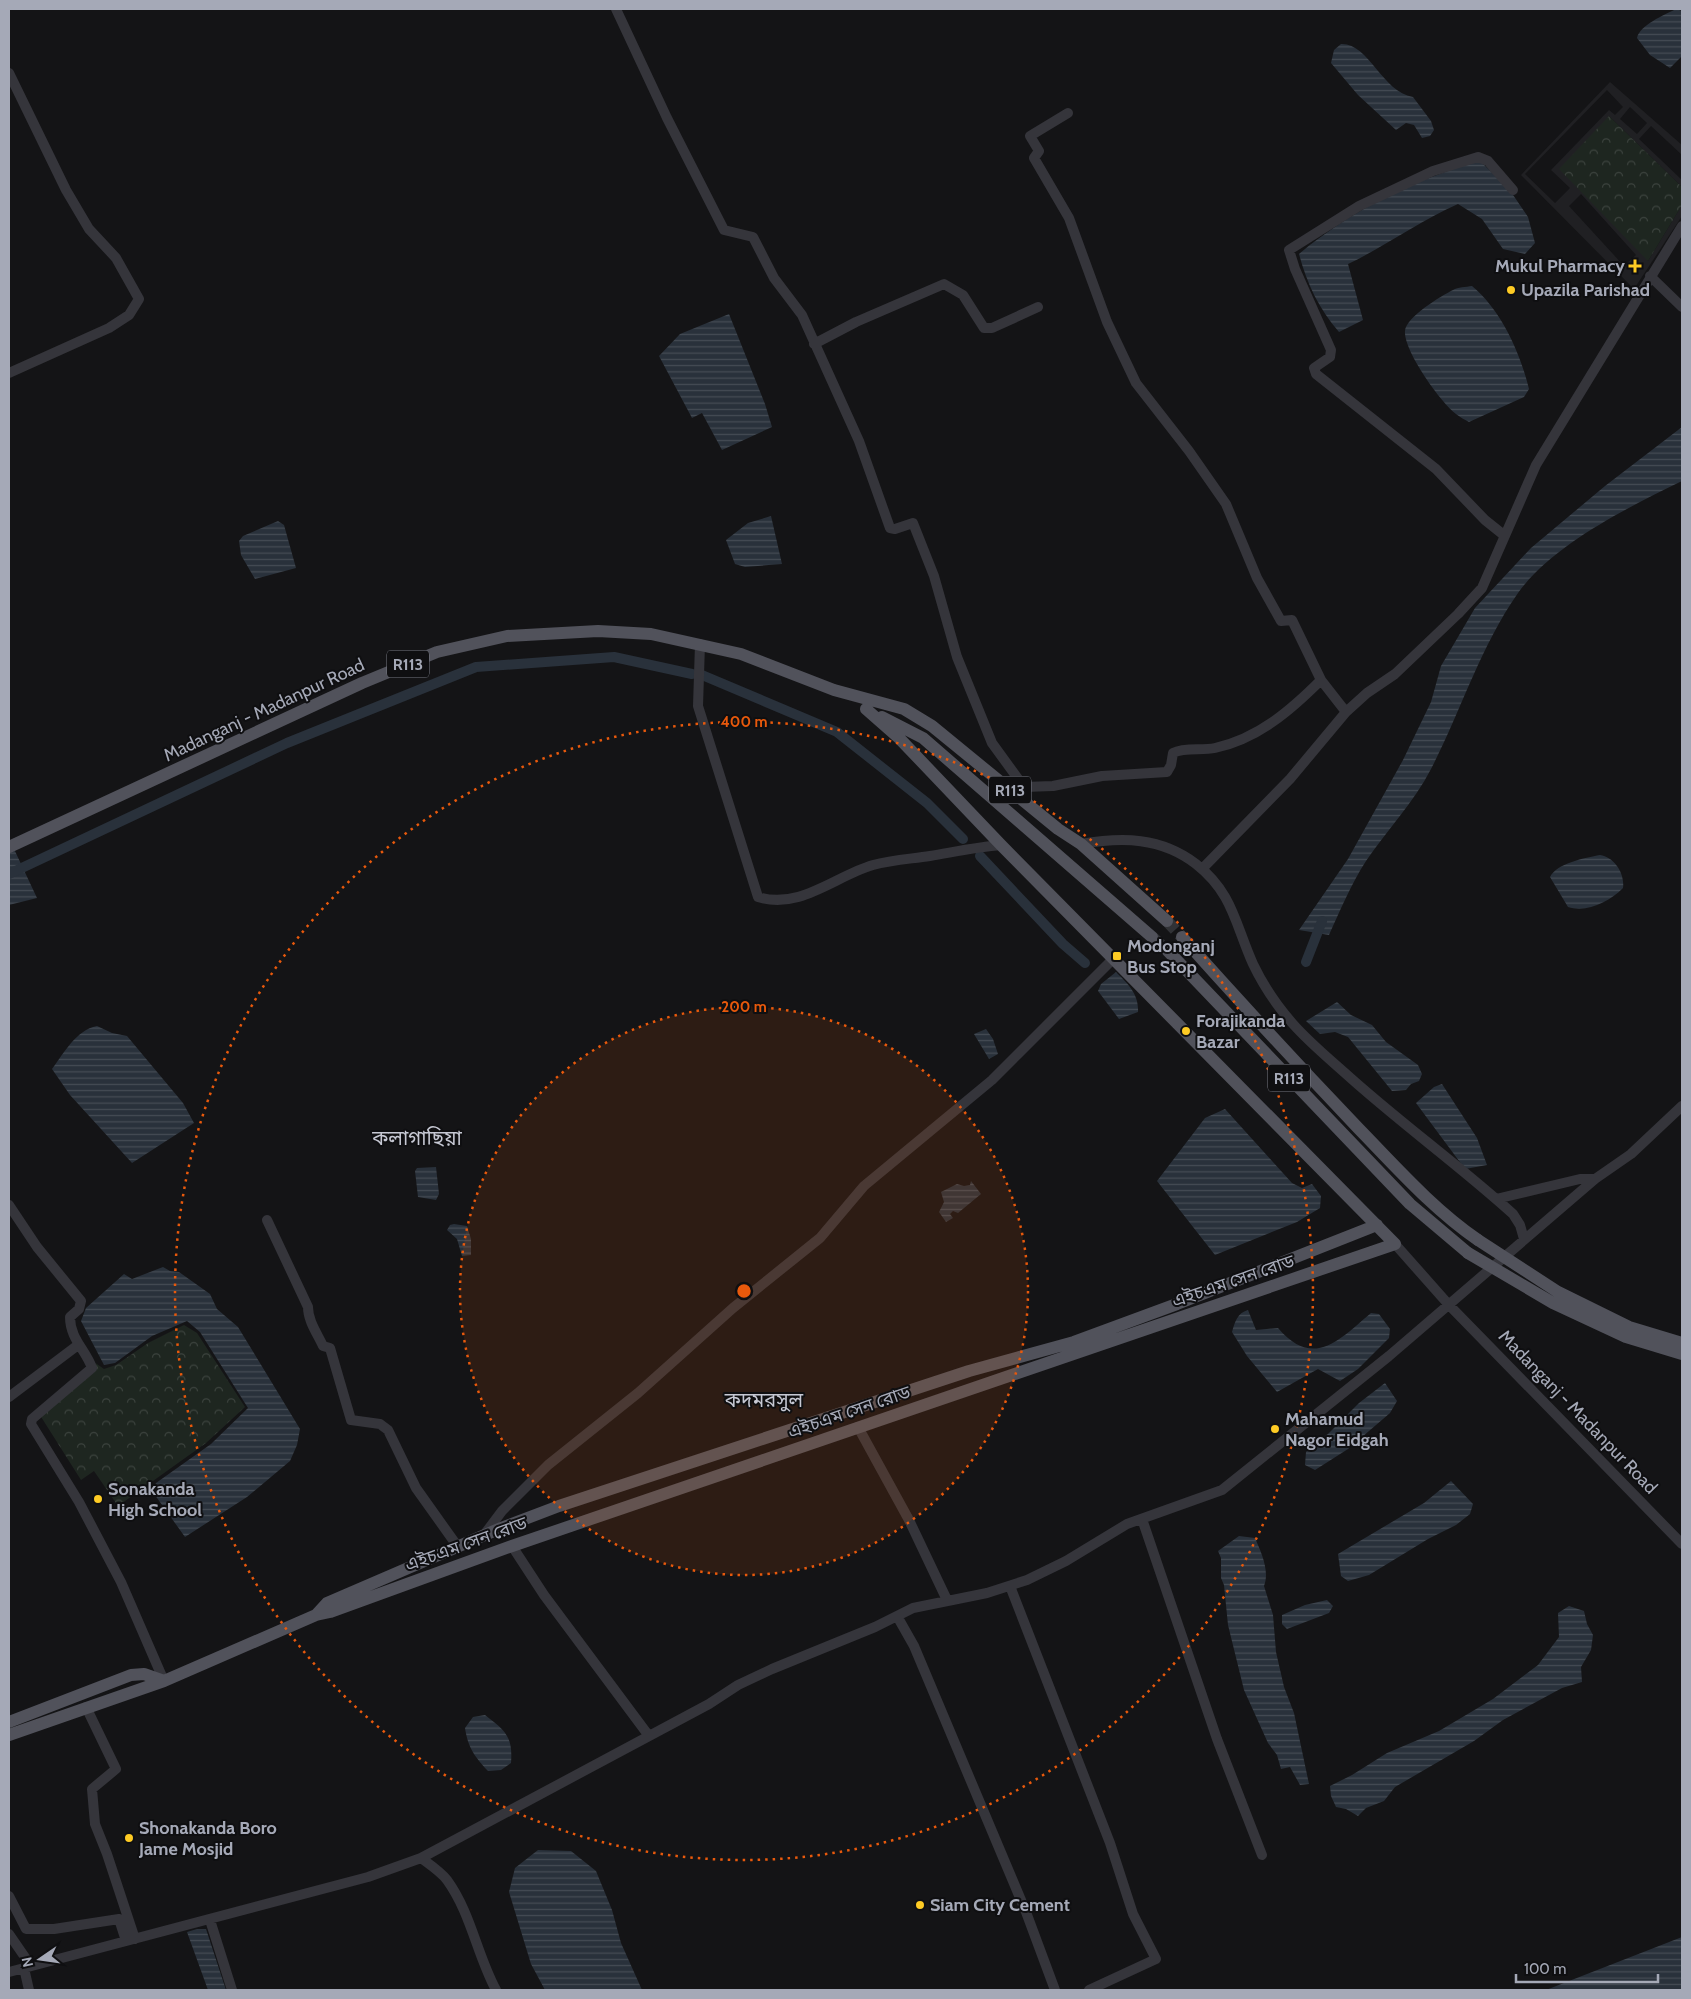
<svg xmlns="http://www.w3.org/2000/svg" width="1691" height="1999" font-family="Cabin,'Noto Sans Bengali',sans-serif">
	<defs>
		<pattern id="park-crowns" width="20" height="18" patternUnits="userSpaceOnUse" patternTransform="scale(1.25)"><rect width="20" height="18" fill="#1e2620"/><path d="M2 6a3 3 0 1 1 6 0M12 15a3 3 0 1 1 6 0" fill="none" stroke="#3c433e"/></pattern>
		<pattern id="water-rules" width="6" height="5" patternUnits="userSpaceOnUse" patternTransform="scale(1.25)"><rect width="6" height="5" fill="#29313b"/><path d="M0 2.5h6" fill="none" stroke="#454c55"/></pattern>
	</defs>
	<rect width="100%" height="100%" fill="#141416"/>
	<!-- built -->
	<path fill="#202023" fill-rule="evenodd" d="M1610,82l72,63v10l-31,-29 -12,13 43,41v7l-73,-71 39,145 34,-56v11l-48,73 -113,-114zM1607,90l16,17 -8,8 -6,-5 -58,60 19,18 -15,15 -30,-29zM1630,107l17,16 -10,11 -17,-15zM1581,194l55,61 -12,11 -55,-60z"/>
	<!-- park -->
	<path fill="url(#park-crowns)" d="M1609,116l73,71v18l-34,56 -89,-92z
		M184,1325l13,8 48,74 -39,36 -88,63 -24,-35 -13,9 -43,-68 56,-50 10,7 12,-4 32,-22z"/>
	<!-- water -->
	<path fill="url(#water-rules)" d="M1676,9l6,2v45l-12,12 -20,-13 -13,-17c3,-13 27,-23 39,-29z
		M1341,44c28,-1 41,48 72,53l18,24 3,9 -4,6 -8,2 -8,-13 -8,-2 -10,7 -38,-35 -27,-32 3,-13z
		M1479,160l30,29 19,28 7,26 -10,11 -22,-5 -21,-30 -24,-15c-39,17 -72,42 -110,60l15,56 -24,12c-20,-23 -32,-48 -40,-78 55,-46 113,-72 180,-94z
		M1472,286c29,24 48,66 57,103l-5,8 -55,25c-4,-2 -9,-5 -13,-8 -15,-11 -53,-64 -51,-83 1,-14 36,-35 48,-41 5,-3 13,-3 19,-4z
		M729,314l36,90 7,23 -50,23 -20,-37 -10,5 -33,-62 21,-22z
		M1682,427v54c-53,26 -129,63 -164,112 -38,54 -57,118 -87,176 -17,33 -44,61 -65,92 -15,23 -26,50 -37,74l-30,-5 49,-71 55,-99 28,-58 10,-36 34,-58 56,-60 74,-62z
		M771,516l11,48 -37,3 -10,-3 -9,-24 22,-17z
		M278,521l6,4 12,43 -41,11 -14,-24 -2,-14 4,-5z
		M14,849l23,49 -28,7v-53z
		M1600,855c14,2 25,18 23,33 -14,14 -36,25 -55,19l-18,-30c7,-14 35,-19 50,-22z
		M1116,972c12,12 23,22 22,40l-19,7 -21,-28 3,-7z
		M1337,1002l14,13 21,10 14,17 32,23 4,9 -3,7 -8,3 -5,6 -14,1 -44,-54 -13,-5 -15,2 -14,-13z
		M97,1026l15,7 15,3 56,67 11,20 -62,40 -62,-68 -18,-26c12,-16 24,-39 45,-43z
		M986,1029l7,10 5,15 -9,5 -15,-25z
		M1442,1084l35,54 10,27 -22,4 -49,-66 18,-16z
		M1225,1109l67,74 10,5 10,-4 9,12 -1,12 -23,14 -82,33 -58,-74 48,-63z
		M436,1167l3,27 -3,6 -18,-3 -3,-26 2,-3z
		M971,1181l10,13 -23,19 -5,-2 -3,3 3,4 -7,4 -7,-10 5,-10 -3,-10 16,-8 7,2 6,-1z
		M454,1224l13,2 4,13v16l-9,1 -5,-17 -10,-9 3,-5z
		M163,1267l7,4 9,1 31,22 7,15 21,18 62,102 -3,16 -7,16 -43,36 -62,40 -33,-46 4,-8 55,-39 37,-36 -48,-76 -13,-11 -35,15 -37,27 -11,2 -23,-44 5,-13 38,-34 8,5z
		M1248,1310l8,20 22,-2c36,42 62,11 93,-15l8,1 11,15 -1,9 -31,31 -18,12 -22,-12 -41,23 -30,-36 -15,-24c3,-10 5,-19 16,-22z
		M1385,1383l12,18 -7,12 -42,36 -33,21 -10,-5 1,-13 11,-11 11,-7 31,-31z
		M1451,1481l22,23 -3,10 -14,11 -28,14 -59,36 -21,6 -7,-5 -3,-22 86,-51z
		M1239,1536l16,2c6,14 15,33 9,48l9,29 3,37 8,35 10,26 15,71 -9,1 -10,-18 -9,2 -4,-14 -9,-12 -24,-53 -16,-65 -4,-40 -3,-7v-20l-3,-7z
		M1327,1600l6,6 -4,7 -42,16 -5,-5v-9l23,-10z
		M1569,1606l15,5 3,13 6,11 -2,15 -10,17 1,15 -20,6 -59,32 -29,21 -79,46 -11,14 -18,7 -8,8 -12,-7 -10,-2 -5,-11 -1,-10 22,-11 35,-22 52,-22 54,-32 45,-34 21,-28 -1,-24z
		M485,1715c21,16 28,22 26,48l-10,7 -13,1c-13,-14 -20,-23 -23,-43l8,-11z
		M538,1850l33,1 25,20 16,39 9,33 21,47h-97l-14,-26 -22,-72 6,-24z
		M197,1929h9l20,61h-18l-21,-58z
		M1682,1937v53h-136z"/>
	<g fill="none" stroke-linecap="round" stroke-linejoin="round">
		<!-- canal -->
		<path stroke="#29313b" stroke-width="10" d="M702,675l135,57 90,71 36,36
			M980,856l83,88 22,19
			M9,874l278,-131 189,-76 138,-10 78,17
			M1306,962l16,-41"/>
		<!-- major-tunnel -->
		<path stroke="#313236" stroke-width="12" stroke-dasharray="12 6" stroke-linecap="butt" d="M1167,921l15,16
			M1152,937l16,14"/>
		<!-- minor -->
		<path stroke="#35353b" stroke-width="10" d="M616,9l51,109 57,112 29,7 21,41 28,37 57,126 31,87 5,1 18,-6 21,53 23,81 35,86 32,44 29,-1 49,-10 65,-4 4,-7 2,-12c12,-6 29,-2 42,-5 44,-10 76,-38 106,-68
			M9,73l57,117 23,39 27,29 23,41 -10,16 -20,13 -100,45
			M1068,113l-38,23 9,15 -5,7 35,60 38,104 29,61 53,68 37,53 31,74 24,43 11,-1 29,60 25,32
			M1650,276l32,31
			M814,344l42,-22 88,-38 19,11 21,33h8l46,-21
			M1505,536l-20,-16 -49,-51 -120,-95 -2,-6 16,-11 1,-7 -36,-81 -6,-19 70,-44 74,-35 45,-14 10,4 25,29
			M700,644l-2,62 60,191c42,13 77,-21 115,-32 19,-5 37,-6 57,-9 24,-4 47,-9 71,-11
			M1081,844c41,-7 80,-7 115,20 37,29 39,60 57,100 10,21 24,42 40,60 16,18 34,33 52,49 54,49 114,92 168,141l7,11 4,14
			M1202,869l88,-90 56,-67 21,-19 28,-19 63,-60 24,-26 54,-123 146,-239
			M1496,1199l84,-20h15
			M9,1205l28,42 44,54 -2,8 -9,8c0,22 16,33 22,51l-60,51 -1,5 48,78 42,80 43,99
			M267,1220l41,87c0,14 9,26 15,39l7,2 21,72 29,4 8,6 28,58 42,59
			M1395,1244l54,61 233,239
			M9,1397l69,-52
			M858,1427l51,93 38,80
			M1142,1519l75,220 45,116
			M484,1535l18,-24 46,-46 90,-72 95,-85 87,-70 44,-52 128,-106 122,-122
			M512,1546l32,49 105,141
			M1010,1586l100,257 23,71 23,45 -67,31
			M897,1616l17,30 112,266 29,78
			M86,1707l30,62 -24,20 3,35 12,30 28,85
			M421,1858c8,6 20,14 26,22 24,33 30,75 49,110
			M9,1896l17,33h28l65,-10 7,22
			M210,1920l22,70
			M9,1934l22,32
			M24,1968l5,22
			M9,1972l359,-95 53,-19 288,-154 29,-19 34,-16 103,-42 38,-19 74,-15 40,-13 39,-19 61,-37 95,-34 167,-134 206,-177 36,-25 51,-48"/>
		<!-- major -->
		<path stroke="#51525b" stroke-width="12" d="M882,717l41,21 229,199
			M9,847l353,-164 75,-31 70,-16 91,-5 53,3 90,20 93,36 70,19 28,17 126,103 23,15 86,77
			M1182,937c58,65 117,129 177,192 38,39 74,80 119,111
			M1168,951l242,253 58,49
			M316,1615l11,-12 174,-75 58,-22 410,-135 105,-29 103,-38 200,-79
			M9,1722l122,-47 13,-1 20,7
			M9,1735l155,-54 152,-66 14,-3 182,-66 883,-302 -394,-399 -102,-107 -33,-29"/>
		<!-- major-bridge -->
		<path stroke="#51525b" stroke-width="12" d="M1478,1240l80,52 71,35 53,16
			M1468,1253l85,50 73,34 56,17"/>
	</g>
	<!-- distance rings -->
	<circle cx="744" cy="1291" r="284" fill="#e8590c" fill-opacity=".12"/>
	<g fill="none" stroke="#e8590c" stroke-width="2.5" stroke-dasharray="2.5 5">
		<circle cx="744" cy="1291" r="284"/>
		<circle cx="744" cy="1291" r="569"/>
	</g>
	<!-- markers -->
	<g fill="#fecb24" stroke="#0f0f11" stroke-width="2">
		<path d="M1632.5 258.5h5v5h5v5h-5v5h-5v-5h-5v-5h5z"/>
		<circle cx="1511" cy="290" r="5"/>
		<rect x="1112" y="951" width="10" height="10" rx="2.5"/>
		<circle cx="1186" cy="1031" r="5"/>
		<circle cx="1275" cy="1429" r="5"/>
		<circle cx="98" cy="1499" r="5"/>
		<circle cx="129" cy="1838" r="5"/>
		<circle cx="920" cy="1905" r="5"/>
	</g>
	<g text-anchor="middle" stroke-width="4" stroke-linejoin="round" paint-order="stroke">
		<!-- shield labels -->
		<g fill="#0f0f11" stroke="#787b85" stroke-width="1">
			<rect x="387" y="650.5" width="42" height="27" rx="4"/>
			<rect x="989" y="776.5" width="42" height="27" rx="4"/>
			<rect x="1268" y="1064.5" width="42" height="27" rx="4"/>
		</g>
		<g font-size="16" font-weight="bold" fill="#a5a9b7">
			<text x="408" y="670">R113</text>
			<text x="1010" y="796">R113</text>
			<text x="1289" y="1084">R113</text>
		</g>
		<!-- poi labels -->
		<g font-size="18" font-weight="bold" fill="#a5a9b7" stroke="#0f0f11" text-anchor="start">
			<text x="1625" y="272" text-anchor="end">Mukul Pharmacy</text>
			<text x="1521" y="296">Upazila Parishad</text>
			<text x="1127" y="952">Modonganj<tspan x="1127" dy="21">Bus Stop</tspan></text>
			<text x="1196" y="1027">Forajikanda<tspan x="1196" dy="21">Bazar</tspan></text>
			<text x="1285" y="1425">Mahamud<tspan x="1285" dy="21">Nagor Eidgah</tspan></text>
			<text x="108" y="1495">Sonakanda<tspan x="108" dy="21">High School</tspan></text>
			<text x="139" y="1834">Shonakanda Boro<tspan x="139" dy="21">Jame Mosjid</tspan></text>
			<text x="930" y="1911">Siam City Cement</text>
		</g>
		<!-- street labels -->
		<g font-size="18" fill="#a5a9b7" stroke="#0f0f11">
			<text transform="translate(264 710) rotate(-25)" y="6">Madanganj - Madanpur Road</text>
			<text transform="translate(1233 1281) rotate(-19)" y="6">এইচএম সেন রোড</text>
			<text transform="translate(849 1412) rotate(-19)" y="6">এইচএম সেন রোড</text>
			<text transform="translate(1578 1412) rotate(46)" y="6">Madanganj - Madanpur Road</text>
			<text transform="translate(466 1544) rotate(-20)" y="6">এইচএম সেন রোড</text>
		</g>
		<!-- quarter labels -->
		<g font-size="20" fill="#c6c8d3" stroke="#0f0f11">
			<text x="417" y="1145">কলাগাছিয়া</text>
			<text x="764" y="1407">কদমরসুল</text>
		</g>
	</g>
	<circle cx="744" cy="1291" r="8" fill="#e8590c" stroke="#0f0f11" stroke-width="2.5"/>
	<g font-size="15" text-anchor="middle" font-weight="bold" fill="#e8590c" stroke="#0f0f11" stroke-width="4" stroke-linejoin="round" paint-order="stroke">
		<text x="744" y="727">400 m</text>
		<text x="744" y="1012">200 m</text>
	</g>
	<!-- border -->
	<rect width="1691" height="1999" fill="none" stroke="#a5a9b7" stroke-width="20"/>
	<!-- north arrow -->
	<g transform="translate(40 1959) rotate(257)" stroke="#0f0f11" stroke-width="4" paint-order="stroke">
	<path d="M0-4L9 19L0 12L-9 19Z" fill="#a5a9b7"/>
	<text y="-8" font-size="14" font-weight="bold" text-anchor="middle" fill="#a5a9b7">N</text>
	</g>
	<!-- scale -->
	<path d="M1516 1974v8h142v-8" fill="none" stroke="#a5a9b7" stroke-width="2.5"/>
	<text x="1524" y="1974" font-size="15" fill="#a5a9b7" stroke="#0f0f11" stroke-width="4" paint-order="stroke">100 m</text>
</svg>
